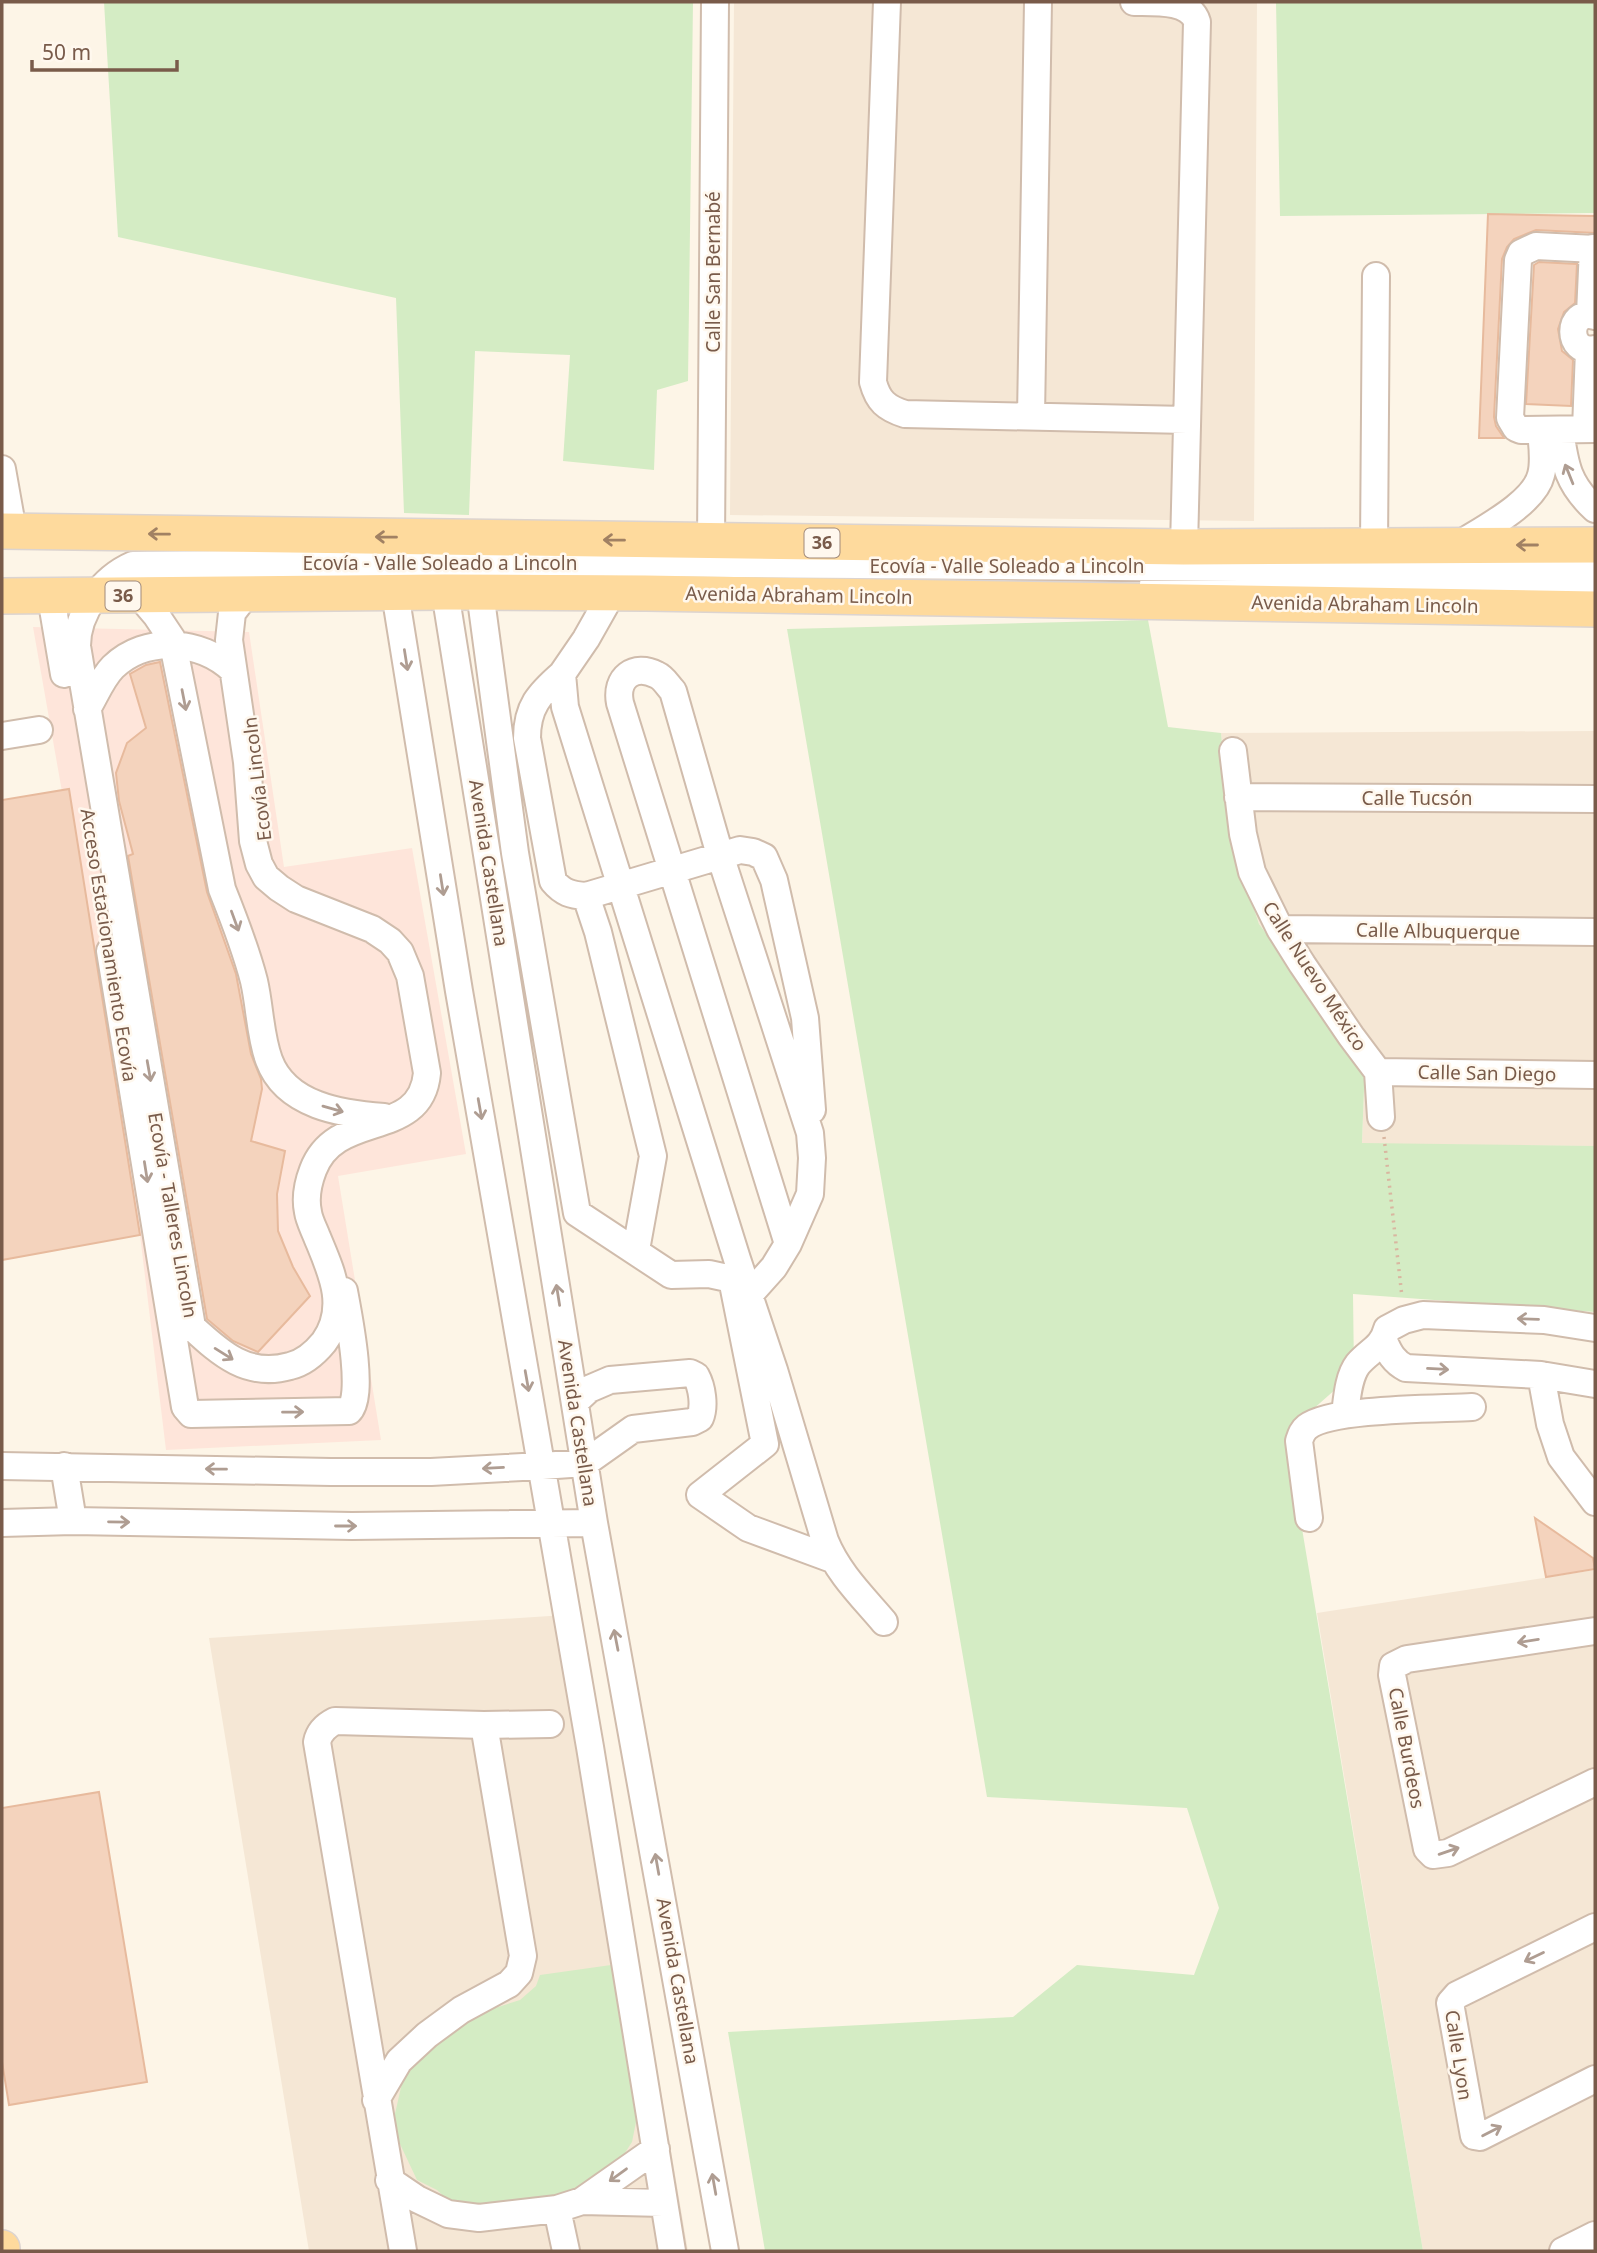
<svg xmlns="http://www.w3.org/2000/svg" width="1597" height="2253" font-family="'Noto Sans',sans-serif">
	<rect width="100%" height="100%" fill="#fdf5e7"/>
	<!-- residential -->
	<path fill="#f5e7d5" d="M734,2h523l-3,519 -524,-6z
		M1595,731v415l-233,-2 3,-82 -106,-138 -27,-82 -11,-109z
		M1595,1570v681h-172l-106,-638z
		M580,1614l108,637h-379l-100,-613z"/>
	<!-- commercial -->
	<path fill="#fee5da" d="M33,627l216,5 35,235 128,-19 54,306 -128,22 43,264 -215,10 -26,-215z"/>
	<!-- green -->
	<path fill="#d4ecc4" d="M104,2h589l-5,379 -31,9 -3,80 -91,-9 7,-106 -95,-4 -6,164 -65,-2 -8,-215 -278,-61z
		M1276,2h319v211l-315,3z
		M1148,620l20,107 53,6 11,109 27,82 106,138 -3,81 233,3v166l-242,-18 1,79 -68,60 137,818h-658l-37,-219 285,-15 64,-52 117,10 25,-67 -32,-100 -200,-11 -200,-1168z
		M611,1965l27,147 -6,30 -13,20 -13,10 -48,25 -77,11 -28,-3 -16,-15 -20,-10 -25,-53 12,-53 14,-18 46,-33 28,-14 28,-9 16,-14 4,-11z"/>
	<!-- building -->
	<path fill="#f4d3bd" stroke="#e7ba9d" stroke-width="2" d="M1488,214l107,2v17l-59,-3 -22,9 -7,8 -5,12 -8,158 2,9 8,12h-25z
		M1539,262l38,2 -2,39 -11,9 -6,17 4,22 11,9 -2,46 -45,-2 8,-139z
		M160,662l47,230 29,82 15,80 10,25 1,10 -11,52 34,10 -8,43 1,37 15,36 17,29 -52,56 -25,-11 -26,-22 -79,-463 5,-2 -14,-53 -3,-28 11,-30 19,-15 -16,-54 16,-9z
		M69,789l71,446 -138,25v-460z
		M1535,1518l58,40 2,11 -49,8z
		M99,1792l48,290 -138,23 -7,-43v-254z"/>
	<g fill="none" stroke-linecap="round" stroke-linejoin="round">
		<!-- minor casing -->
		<g stroke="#d0bcac" stroke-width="30">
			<path id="minor" d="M887,2l-14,380c5,19 13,26 32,32l282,6
				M1134,2c22,0 57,-2 63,20l-13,525
				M1595,249l-59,-3 -15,7 -3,7 -8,158 6,10 5,2 74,-1
				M1590,314l3,-66
				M1595,316c-29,-8 -29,39 0,33
				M1031,416l7,-414
				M1586,429l3,-79
				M1560,430c5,36 8,54 35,79
				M2,469l11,62
				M711,542l4,-540
				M1374,546l2,-270
				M1457,546c24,-16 77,-42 84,-71 4,-14 1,-30 0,-45
				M348,576h-81l-13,8 -22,29 -3,27 18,122 6,79 6,23 7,13 13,11 17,11 76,30 18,12 10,11 10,24 17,97c-6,68 -91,35 -114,97 -5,13 -8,28 -5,42 1,8 6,17 9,25 14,34 32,70 7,105 -9,11 -21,21 -34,24 -42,12 -69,-12 -98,-39l-115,-681c0,-34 26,-68 56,-81l367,-3 1095,9
				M1153,584l442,5
				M445,592l149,931 131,728
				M480,592l35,261 62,360 94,62 38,-1 23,5 33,165 -65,51 48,33 84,31
				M395,593l64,398 131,756 82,504
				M612,593l-26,46 -24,35 3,33 172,552 37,111 51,171c13,32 37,55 59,81
				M139,595l17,20 16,24 50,250c12,30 24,61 32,92 6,26 6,55 15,79 17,46 73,54 115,57
				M51,597l13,77
				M562,674c-23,20 -35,33 -35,64l26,143c10,12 18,14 33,15l154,-46 13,2 11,5 10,23 31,138 7,92
				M87,709c8,-13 15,-31 26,-42 33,-32 88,-27 120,3
				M2,736l37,-6
				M1233,751l10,83 9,38 28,57 22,35 49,72 27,36 3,45
				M1238,797l357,2
				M586,896l12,36 55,224 -17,94
				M1280,929l315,3
				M110,951l75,456 6,7 158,-3c16,-15 -1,-98 -5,-120
				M1378,1072l217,3
				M750,1294l24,-27 14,-23 22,-50 2,-36 -2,-25 -90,-278 -47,-164c-5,-5 -9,-13 -16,-16 -23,-12 -42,3 -37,28l168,541
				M1384,1341c5,12 10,21 22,27l135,7 54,9
				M1541,1375l9,49 11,33 34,45
				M1345,1414c2,-15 3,-37 13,-50 12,-14 24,-16 29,-35l17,-9 19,-5 121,5 51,8
				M2,1466l329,6h100l111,-6 43,-3 48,-34 59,-7 8,-4c5,-12 2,-31 -4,-42l-6,-3 -80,7 -21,9 -14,13
				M64,1466l9,55
				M1309,1518l-10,-77c2,-6 3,-10 8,-14 24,-19 130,-18 165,-20
				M2,1523l71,-2 279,5 242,-3
				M1595,1631l-188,28 -14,7 -1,9 35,174 6,6 15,-2 147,-71
				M1595,1927l-138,68 -7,8 24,133 6,1 115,-58
				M376,2100l23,-39 28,-26 34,-25 48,-26 10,-11 4,-17 -39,-231
				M389,2180l28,19 31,15 31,4 78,-9 25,-8 81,2
				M582,2201l74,-52
				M557,2209l9,42
				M403,2251l-86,-509c2,-10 8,-16 18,-21l149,4 66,-1
				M1563,2251l32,-16"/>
		</g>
		<!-- major casing -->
		<g stroke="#dcd4d0" stroke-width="38">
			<path id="major" d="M2,531l1182,16 411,-2
				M2,596l443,-4 201,1 949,16
				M2,2248v3"/>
		</g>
		<!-- path -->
		<path stroke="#d9b6a0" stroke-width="3.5" stroke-dasharray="2 5" stroke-linecap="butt" d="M1384,1137l18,160"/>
		<!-- minor -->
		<use href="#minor" stroke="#fff" stroke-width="26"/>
		<!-- major -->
		<use href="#major" stroke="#feda9d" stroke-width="35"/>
	</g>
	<!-- one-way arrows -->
	<defs><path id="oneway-shaft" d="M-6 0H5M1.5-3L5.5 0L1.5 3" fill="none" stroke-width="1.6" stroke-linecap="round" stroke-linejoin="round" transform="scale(1.75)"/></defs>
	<g stroke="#af9d92">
		<use href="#oneway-shaft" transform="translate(1569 474) rotate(-112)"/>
		<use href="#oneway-shaft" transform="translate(406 660) rotate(81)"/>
		<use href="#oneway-shaft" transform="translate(184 700) rotate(79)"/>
		<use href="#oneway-shaft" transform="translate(442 885) rotate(81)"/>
		<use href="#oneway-shaft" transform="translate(235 921) rotate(70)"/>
		<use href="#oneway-shaft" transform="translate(149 1071) rotate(80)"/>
		<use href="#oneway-shaft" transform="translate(333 1109) rotate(16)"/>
		<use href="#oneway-shaft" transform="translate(480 1109) rotate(80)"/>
		<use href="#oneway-shaft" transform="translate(146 1172) rotate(81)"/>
		<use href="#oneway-shaft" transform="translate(558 1295) rotate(-99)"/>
		<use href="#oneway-shaft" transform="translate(1528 1319) rotate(-178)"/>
		<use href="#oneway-shaft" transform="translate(224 1354) rotate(32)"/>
		<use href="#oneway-shaft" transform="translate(1438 1369) rotate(3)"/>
		<use href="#oneway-shaft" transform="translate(527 1381) rotate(80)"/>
		<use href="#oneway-shaft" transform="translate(293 1412) rotate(-1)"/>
		<use href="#oneway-shaft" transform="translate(493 1468) rotate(177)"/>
		<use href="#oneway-shaft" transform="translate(216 1469) rotate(-179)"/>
		<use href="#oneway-shaft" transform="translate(119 1522) rotate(1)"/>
		<use href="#oneway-shaft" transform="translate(346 1526)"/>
		<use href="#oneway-shaft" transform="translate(616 1640) rotate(-101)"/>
		<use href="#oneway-shaft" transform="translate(1528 1641) rotate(171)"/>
		<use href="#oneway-shaft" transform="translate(1449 1851) rotate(-19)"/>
		<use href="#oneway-shaft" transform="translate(657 1864) rotate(-100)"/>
		<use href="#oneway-shaft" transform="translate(1534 1957) rotate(154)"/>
		<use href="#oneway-shaft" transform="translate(1492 2131) rotate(-27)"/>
		<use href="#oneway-shaft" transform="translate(618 2175) rotate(144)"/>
		<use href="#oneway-shaft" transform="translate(714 2184) rotate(-100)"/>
	</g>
	<g stroke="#a18163">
		<use href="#oneway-shaft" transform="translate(159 534) rotate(-179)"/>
		<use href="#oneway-shaft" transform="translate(386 537) rotate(-179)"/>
		<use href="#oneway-shaft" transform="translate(614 540) rotate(-179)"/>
		<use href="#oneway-shaft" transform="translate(1527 545) rotate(180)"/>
	</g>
	<g text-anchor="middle" stroke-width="5" stroke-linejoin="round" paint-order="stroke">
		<!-- shield labels -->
		<g fill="#fff8ee" stroke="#a18a7b" stroke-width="2">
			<rect x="804.5" y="528.5" width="35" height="29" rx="5"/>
			<rect x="105.5" y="581.5" width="35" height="29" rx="5"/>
		</g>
		<g font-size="18" font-weight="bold" fill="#795b4a">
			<text x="822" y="549">36</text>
			<text x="123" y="602">36</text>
		</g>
		<!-- street labels -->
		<g font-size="19" fill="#795b4a" stroke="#fff8ee">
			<text transform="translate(713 272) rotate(-90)" y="7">Calle San Bernabé</text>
			<text x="440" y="570">Ecovía - Valle Soleado a Lincoln</text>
			<text x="1007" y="573">Ecovía - Valle Soleado a Lincoln</text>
			<text transform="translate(799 595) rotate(1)" y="7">Avenida Abraham Lincoln</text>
			<text transform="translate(1365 604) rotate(1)" y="7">Avenida Abraham Lincoln</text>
			<text transform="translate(257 779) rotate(-97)" y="7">Ecovía Lincoln</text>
			<text x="1417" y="805">Calle Tucsón</text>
			<text transform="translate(489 863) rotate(81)" y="7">Avenida Castellana</text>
			<text transform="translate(1438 931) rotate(1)" y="7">Calle Albuquerque</text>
			<text transform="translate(109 945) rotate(81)" y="7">Acceso Estacionamiento Ecovía</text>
			<text transform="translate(1315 976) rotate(57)" y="7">Calle Nuevo México</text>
			<text transform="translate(1487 1073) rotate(1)" y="7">Calle San Diego</text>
			<text transform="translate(173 1215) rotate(80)" y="7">Ecovía - Talleres Lincoln</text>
			<text transform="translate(578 1423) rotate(81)" y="7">Avenida Castellana</text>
			<text transform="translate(1407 1748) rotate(79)" y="7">Calle Burdeos</text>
			<text transform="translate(678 1981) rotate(80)" y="7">Avenida Castellana</text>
			<text transform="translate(1459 2055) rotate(81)" y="7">Calle Lyon</text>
		</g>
	</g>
	<!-- border -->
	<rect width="1597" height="2253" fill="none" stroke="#795b4a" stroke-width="7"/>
	<!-- scale -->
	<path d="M32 60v10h145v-10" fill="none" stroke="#795b4a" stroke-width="3.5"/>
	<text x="42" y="60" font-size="21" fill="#795b4a" stroke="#fff8ee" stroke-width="5" paint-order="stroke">50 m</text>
</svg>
